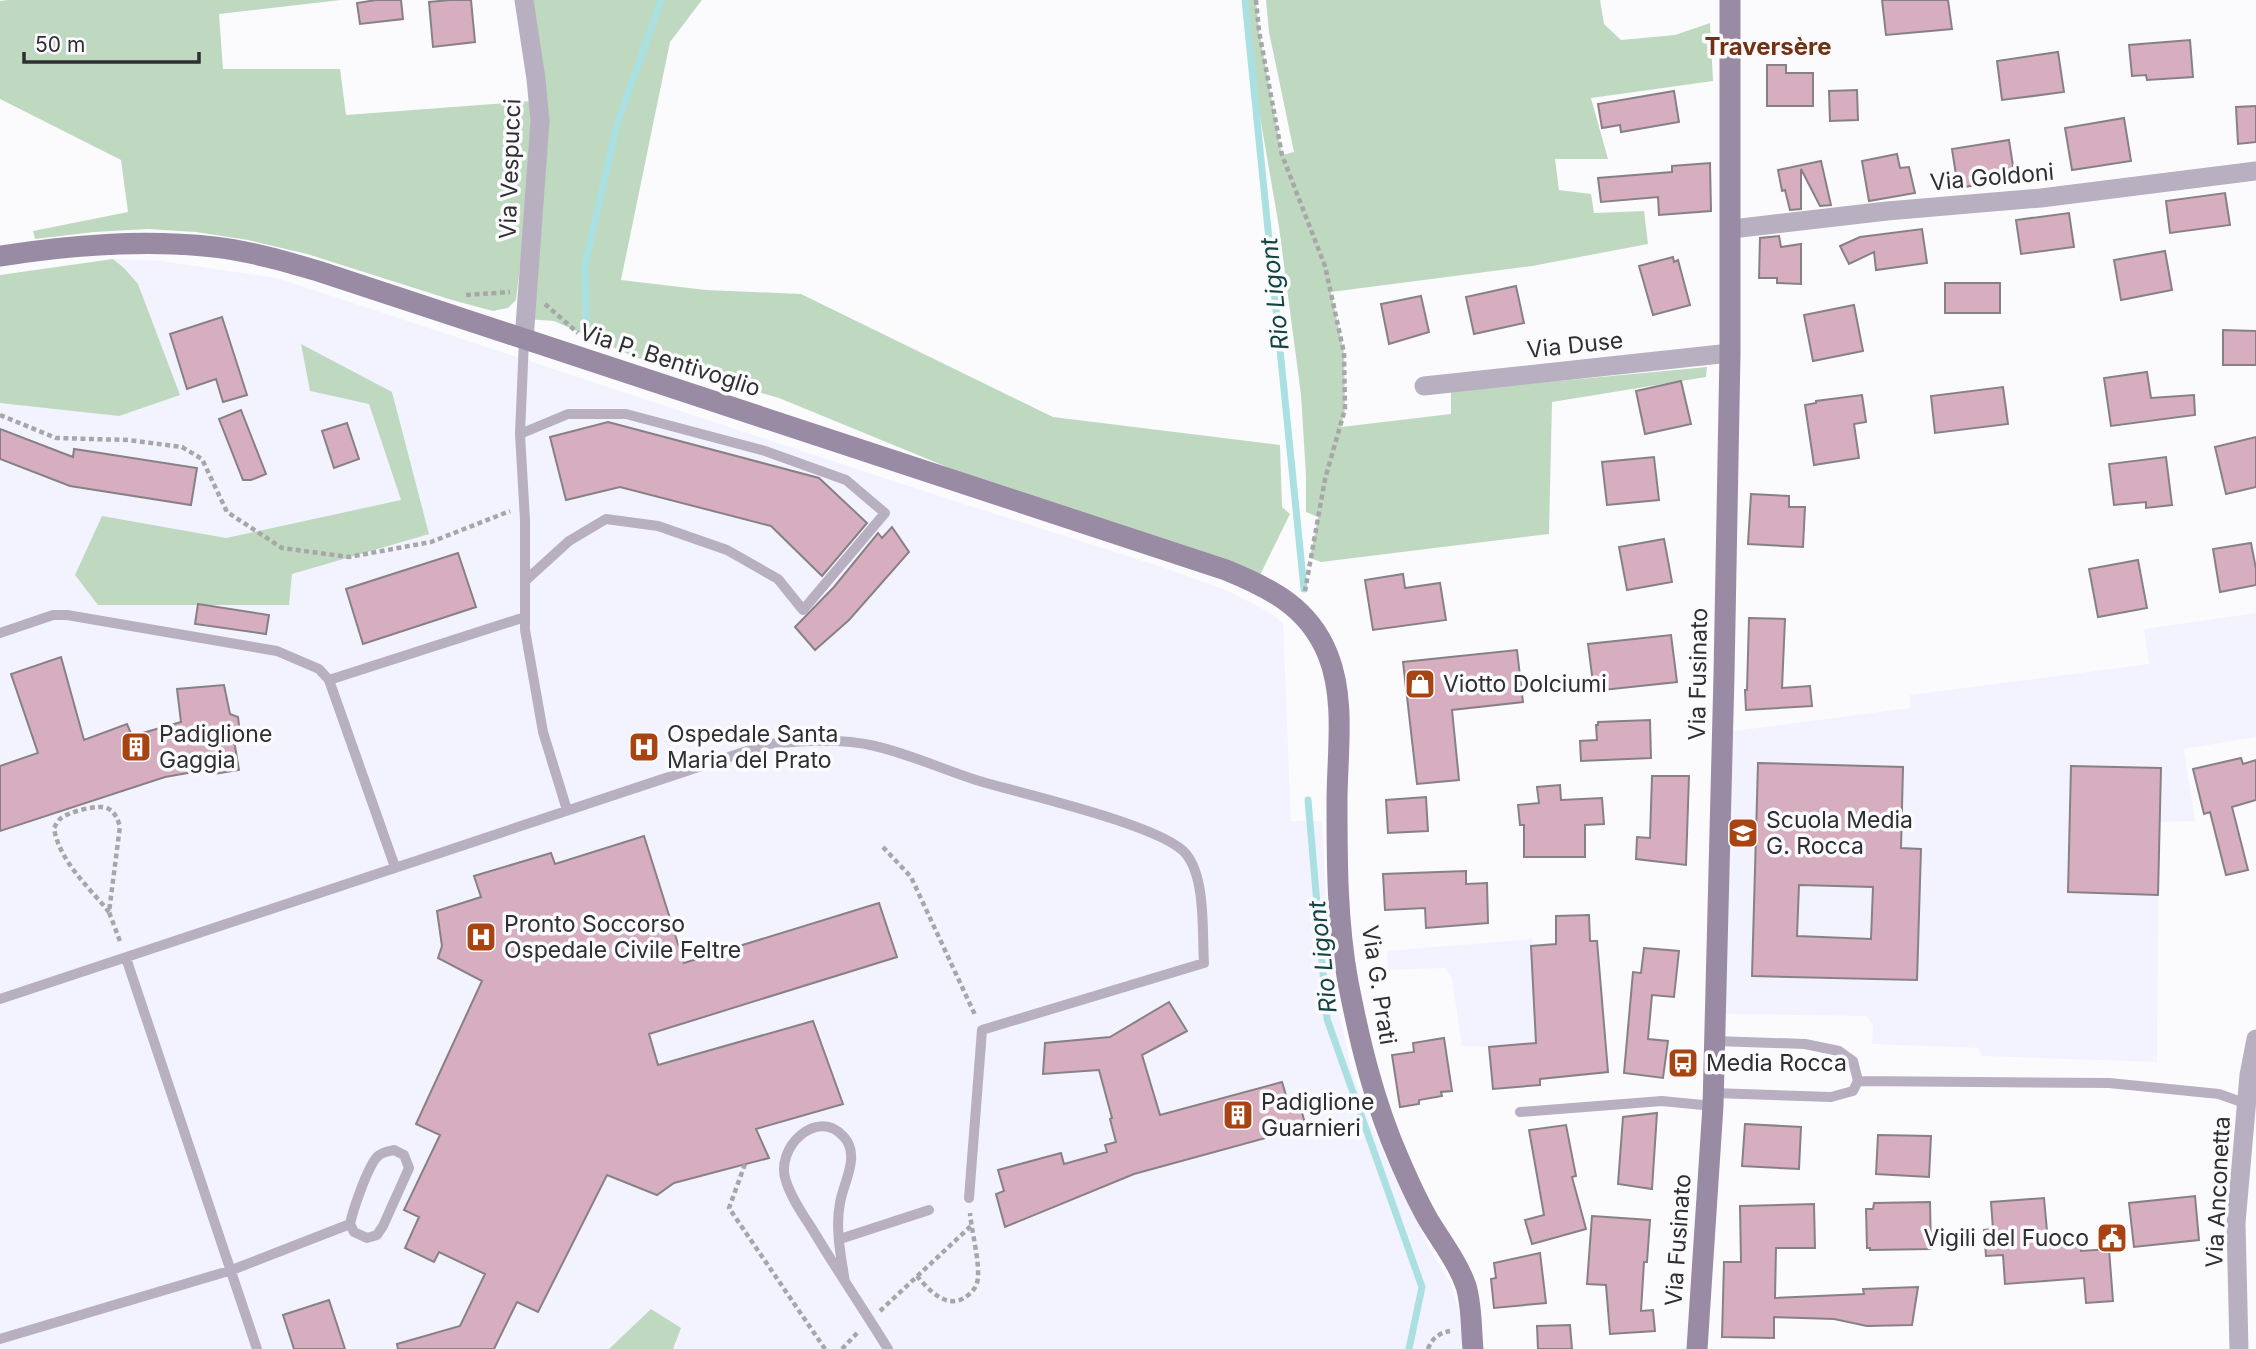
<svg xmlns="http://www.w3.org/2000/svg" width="2256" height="1349" font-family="Inter,sans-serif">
	<rect width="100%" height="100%" fill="#fbfbfe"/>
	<!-- built -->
	<path fill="#f3f3ff" d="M113,259l48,2 116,17 665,219 214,68 70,25 45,23 12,11 8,197h31l6,123 9,58 13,61 18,55 25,54 36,75 21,35 9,30 6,37h-1465v-1068l46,-7 77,-6z
		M2256,613v124l-72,12 11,72 -36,1 -2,240 -175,-6 -4,-8 -106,-4 1,-19 -7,-9 -135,-2 -17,2 6,-283 190,-25v-13l239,-31 -5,-35z
		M1533,939l-1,7 65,-5 8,96 -116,10 -27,-1 -10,-67 -6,-11 -58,2 -1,-19z"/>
	<!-- green -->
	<path fill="#bfd9c0" d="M8,0h333l-122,14 4,55h117l6,46 186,-14 -8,-101h178l-32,42 -49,238 85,10 95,4 252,123 227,28 2,62 8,7 -30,61 -296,-101 -185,-76 -144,-41 -81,-36 -28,-2 -4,-68 -6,49 -8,8 -15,3 -41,-11 -145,-46 -59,-14 -52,-8 -48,-3 -54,3 -59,7 -2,-8 95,-19 -7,-52 -121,-61v-98z
		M1246,0h10l3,31 23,124 12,-3 -25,-120 -3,-32h334l4,24 17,16 54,-5 35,-12 3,58 -122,17 17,61h-53l4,31 32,4 3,19 50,-2 4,33 -116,22 -201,26 13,61 1,56 -4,18 110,-13v-23l256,-24 -1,10 -154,25 -3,132 -228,28 -11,-4 8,-41 -12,-5v-36l-5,-81 -22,-168 -26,-151z
		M113,259l11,9 14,16 42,111 -61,21 -119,-13v-128z
		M301,344l91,48 37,142 -137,40 -3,31h-191l-23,-30 27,-59 124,22 175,-38 -32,-96 -59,-13z
		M651,1309l30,19 -8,21h-64z"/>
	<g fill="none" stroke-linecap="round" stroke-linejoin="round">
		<!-- stream -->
		<path stroke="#aae0e1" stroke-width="7" d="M1245,0l59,589
			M586,328l-1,-63 32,-141 44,-124
			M1308,800l19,219 95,268 -13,62"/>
	</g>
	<!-- building -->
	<path fill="#d7adc0" stroke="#888184" stroke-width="2" fill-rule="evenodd" d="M376,0h25l2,19 -43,5 -3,-21z
		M450,0h21l4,42 -42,5 -4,-45z
		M1882,0h66l4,29 -66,6z
		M2190,40l3,37 -46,3 -1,-5 -14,1 -3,-31z
		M2058,52l6,40 -62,8 -5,-39z
		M1767,65h19v8h27v33h-46z
		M1857,90l1,30 -28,1 -1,-30z
		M1674,91l5,31 -58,10 -1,-7 -18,3 -4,-24z
		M2256,106v36l-18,2 -2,-37z
		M2124,118l7,43 -59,9 -7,-42z
		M2009,140l6,39 -57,9 -6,-39z
		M1897,154l3,14 9,-1 6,26 -46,8 -7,-40z
		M1821,161l10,44 -11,1 -19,-37v40l-11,1 -5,-20 -3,1 -4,-21z
		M1710,163l1,48 -52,4 -1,-18 -57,5 -3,-24 74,-6v-6z
		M2225,193l5,32 -60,8 -4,-32z
		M2069,213l5,34 -53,7 -5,-34z
		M1922,229l5,34 -51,7 -2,-18 -25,12 -9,-18 20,-9z
		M1779,236l2,11 20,-3v40l-24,-1v-5h-18l1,-40z
		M2165,251l7,39 -51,10 -7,-40z
		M1673,257l1,5 4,-2 12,45 -37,10 -14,-49z
		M1945,283h55v30h-55z
		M1516,286l8,37 -50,11 -8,-37z
		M1421,296l8,36 -40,12 -8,-40z
		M1854,305l9,46 -50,10 -9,-46z
		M222,317l25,78 -24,7 -7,-23 -29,10 -17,-55z
		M2223,330l33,1v34h-33z
		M2147,372l4,26 43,-3 1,20 -84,11 -7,-48z
		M1681,381l10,43 -46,10 -9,-43z
		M2003,387l5,37 -73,9 -4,-37z
		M1862,395l4,27 -12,2 5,34 -45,7 -9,-60 11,-2v-2z
		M241,410l25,64 -15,6h-8l-24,-61z
		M608,422l211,56 48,45 -45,53 -51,-50 -151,-39 -54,13 -16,-63z
		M347,423l12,36 -25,9 -12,-37z
		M0,429l73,28 1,-8 123,19 -6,37 -121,-19 -70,-27z
		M2256,437v50l-30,7 -11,-47z
		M1654,457l5,43 -52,5 -5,-43z
		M2166,457l6,48 -26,3v-6l-32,3 -5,-41z
		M1751,494l38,2v11h16l-2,40 -55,-3z
		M892,527l17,25 -60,68 -34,30 -20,-23 39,-40 44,-54 4,5z
		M1664,539l8,43 -45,8 -8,-43z
		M2251,543l5,26v16l-36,7 -7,-43z
		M458,553l18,54 -113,37 -17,-55z
		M2138,560l9,48 -49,9 -9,-48z
		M1403,574l2,14 35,-5 6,37 -73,10 -8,-50z
		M198,604l71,11 -3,19 -71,-10z
		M1749,618l36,1 -3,69 28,-2 2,20 -66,4 -1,-20h2z
		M1671,635l6,47 -83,9 -6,-47z
		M1517,650l6,52 -71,8 7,70 -42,4 -14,-122z
		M61,657l23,83 43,-16 5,12 49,-14 -4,-33 47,-4 6,29 8,3 2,17 -6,6 5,30 -31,5 -3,-5 -40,7 -165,54v-65l38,-13 -27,-79z
		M1650,720l1,38 -70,3 -1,-20 17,-1 -1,-15h2v-3z
		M2241,758l2,6 13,-4v40l-24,7 16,63 -22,5 -16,-63 -6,2 -11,-45z
		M1758,763l145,4 -2,81 20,1 -4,131 -165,-4zM1799,885l74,2 -2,52 -74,-3z
		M2071,766l90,2 -3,127 -90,-3z
		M1652,776h37l-3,89 -50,-6 1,-22 13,1z
		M1560,785l1,15 41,-2 2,26 -19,1v32h-61v-32h-4l-2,-20 21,-2 -2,-16z
		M1426,797l2,34 -40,2 -2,-33z
		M644,836l40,127 195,-60 18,54 -248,77 9,31 155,-44 30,83 -87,25 13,29 -95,25 -17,12 -50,-20 -69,137 -21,-10 -23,47h-96l-1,-5 63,-18 25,-52 -46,-22 -5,10 -29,-14 14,-31 -15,-7 36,-75 -24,-11 66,-143 -44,-23 4,-12 -5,-35 44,-14 -7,-21 77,-23 4,11z
		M1466,871v13l21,-1 1,40 -62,5 -1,-20 -40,2 -2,-36z
		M1589,915l1,26h7l11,131 -68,7v6l-47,4 -4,-42 47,-4 -5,-97 25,-2v-28z
		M1644,948l35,3 -5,46 -22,-2 -4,44 20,2 -5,37 -39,-5 9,-101 8,1z
		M1169,1002l18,29 -45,24 18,60 122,-33 6,20 10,-4 8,29 -172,47 -129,53 -9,-33 8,-3 -6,-21 63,-17 3,11 43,-12 -2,-7 11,-3 -6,-23 2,-1 -13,-48 -56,4 2,-31 65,-6z
		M1444,1038l8,53 -11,1 1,4 -23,4v4l-19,3 -8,-52 22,-3 -1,-9z
		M1657,1113l-5,76 -34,-5 5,-67z
		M1745,1124l56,3 -2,42 -57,-3z
		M1566,1125l10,51 -4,1 14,52 -54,15 -7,-24 19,-5 -15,-85z
		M1878,1135l53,1 -2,41 -53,-3z
		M2195,1196l4,44 -65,7 -5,-44z
		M2044,1198l4,44 32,-3 1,12 28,-2 4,52 -27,2 -2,-25 -79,6 -2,-29 -17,1 -2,-26 9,-1 -2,-27z
		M1930,1202l1,47 -61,1v-2h-3l-1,-39h7l1,-6z
		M1814,1204l1,44h-39l-1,50 89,-4 -1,-5 55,-2 -6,38 -45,1 -33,-7 -60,-2v21l-52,-1 2,-75h17l-1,-56z
		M1592,1216l58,4 -3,42h-3l-3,49 12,-1 2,21 -45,3 -4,-49 -19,-1z
		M1540,1253l6,50 -52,5 -3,-29 5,-1 -2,-15z
		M329,1300l16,49h-51l-11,-34z
		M1570,1325l2,24h-34l-1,-23z"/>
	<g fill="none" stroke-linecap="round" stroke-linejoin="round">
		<!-- path -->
		<path stroke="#a7a7aa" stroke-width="4.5" stroke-dasharray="5 3.5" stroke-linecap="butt" d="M1256,0l3,31 23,124 43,111 19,87 1,56 -20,70 -20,112
			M466,295l44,-3
			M545,304l33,29
			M0,415l56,23 72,2 54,7 20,12 25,53 55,36 67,9 82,-15 79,-31
			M883,847l28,30 65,140
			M109,912c-20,-25 -50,-51 -55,-84 2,-3 3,-7 6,-9 7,-7 39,-15 47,-11 8,4 10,10 13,18l-11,86 12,32
			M745,1164l-16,44 96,141
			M917,1276c12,14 30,35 50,20 6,-4 10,-10 11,-18 1,-21 -6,-44 -8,-65
			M880,1311l92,-86
			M842,1349l17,-18
			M1428,1349c4,-11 11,-16 22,-18"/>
		<!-- lane -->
		<path stroke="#b8b0c0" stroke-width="10" d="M524,340l-4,94 5,86v110l18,102 24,78
			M520,434l48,-20h58l139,37 81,29 39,33 -82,97 -25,-31 -51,-29 -69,-24 -52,-7 -37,22 -44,40
			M0,633l53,-18h14l210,36 42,18 10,11 66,187
			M329,680l196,-63
			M126,958l131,391
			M0,999l768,-255c36,-3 71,-6 107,2 34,8 67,23 101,34 42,13 187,45 210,74 20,24 16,79 18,109l-222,67 -13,168
			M1858,1081l251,2 110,11 28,10
			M1713,1093l118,4 22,-6 5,-10 -5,-20 -14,-10 -34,-7 -90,-3
			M1520,1112l142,-11 51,5
			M394,1150l10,5 5,13 -26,58 -6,9 -10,3 -13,-6 -4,-8c3,-14 18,-59 28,-68 4,-4 11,-5 16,-6z
			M840,1239l89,-29
			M845,1282c-4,-25 -10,-53 -5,-79 3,-20 21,-47 4,-66 -26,-31 -70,11 -58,44 6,19 18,35 28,51 24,40 50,78 74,117
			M0,1339l232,-69 118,-46"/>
		<!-- street -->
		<path stroke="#b8b0c0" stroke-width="19" d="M524,0l12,79 4,42 -16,219
			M1732,229l155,-18 154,-13 215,-27
			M1424,386l306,-33
			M2239,1349l-3,-126 13,-148 7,-36"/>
		<!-- secondary -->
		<path stroke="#988ba3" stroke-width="21" d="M0,256c71,-11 142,-17 214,-9 35,4 70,14 104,24l908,299c44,18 83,37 102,85 18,45 9,99 9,147 0,59 0,121 11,180 12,61 26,120 51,177 9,21 19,43 30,62 13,21 29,42 37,65 6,20 5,43 7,63
			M1697,1349l16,-243 11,-431 6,-322v-353"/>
	</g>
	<!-- icons -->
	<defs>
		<g id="shop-square" transform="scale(1.575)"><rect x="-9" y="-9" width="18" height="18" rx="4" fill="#a84411" stroke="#fbfbfe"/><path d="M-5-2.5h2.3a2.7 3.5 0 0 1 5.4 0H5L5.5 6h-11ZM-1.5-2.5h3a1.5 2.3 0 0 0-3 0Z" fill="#fff"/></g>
		<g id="building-square" transform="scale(1.575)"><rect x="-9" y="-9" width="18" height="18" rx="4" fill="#a84411" stroke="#fbfbfe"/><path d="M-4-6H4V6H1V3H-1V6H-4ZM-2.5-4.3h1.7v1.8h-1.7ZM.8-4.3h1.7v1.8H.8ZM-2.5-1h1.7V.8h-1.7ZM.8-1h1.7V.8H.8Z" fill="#fff"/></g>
		<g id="hospital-square" transform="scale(1.575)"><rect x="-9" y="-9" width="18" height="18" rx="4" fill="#a84411" stroke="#fbfbfe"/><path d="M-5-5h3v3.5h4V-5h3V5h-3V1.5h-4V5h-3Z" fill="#fff"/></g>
		<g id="school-square" transform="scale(1.575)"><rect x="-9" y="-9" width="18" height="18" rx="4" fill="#a84411" stroke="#fbfbfe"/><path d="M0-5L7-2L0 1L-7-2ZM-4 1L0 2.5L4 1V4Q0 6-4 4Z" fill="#fff"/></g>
		<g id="bus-square" transform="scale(1.575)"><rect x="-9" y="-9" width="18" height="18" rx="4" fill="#a84411" stroke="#fbfbfe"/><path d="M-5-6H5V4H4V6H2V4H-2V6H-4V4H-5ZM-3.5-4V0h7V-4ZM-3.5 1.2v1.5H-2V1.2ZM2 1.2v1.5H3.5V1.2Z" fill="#fff"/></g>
		<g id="civic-square" transform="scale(1.575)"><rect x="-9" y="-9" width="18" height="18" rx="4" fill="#a84411" stroke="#fbfbfe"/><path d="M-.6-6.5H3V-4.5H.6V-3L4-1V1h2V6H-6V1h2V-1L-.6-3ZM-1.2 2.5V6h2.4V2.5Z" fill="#fff"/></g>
	</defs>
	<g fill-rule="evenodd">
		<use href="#shop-square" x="1420" y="684"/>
		<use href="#building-square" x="136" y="747"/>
		<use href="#hospital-square" x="644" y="747"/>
		<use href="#school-square" x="1743" y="833"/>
		<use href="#hospital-square" x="481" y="937"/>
		<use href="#bus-square" x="1683" y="1063"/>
		<use href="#building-square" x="1238" y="1115"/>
		<use href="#civic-square" x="2112" y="1238"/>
	</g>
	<g text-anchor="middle" stroke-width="7" stroke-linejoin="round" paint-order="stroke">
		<!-- street labels -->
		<g font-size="23" fill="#2f2f32" stroke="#fbfbfe">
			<text transform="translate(510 169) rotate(-88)" y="8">Via Vespucci</text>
			<text transform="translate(1992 177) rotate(-5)" y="8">Via Goldoni</text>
			<text transform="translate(1575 345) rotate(-6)" y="8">Via Duse</text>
			<text transform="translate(670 360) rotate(18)" y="8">Via P. Bentivoglio</text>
			<text transform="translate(1698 674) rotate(-89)" y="8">Via Fusinato</text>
			<text transform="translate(1379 985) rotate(81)" y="8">Via G. Prati</text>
			<text transform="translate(2218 1192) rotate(-87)" y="8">Via Anconetta</text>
			<text transform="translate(1678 1240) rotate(-86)" y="8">Via Fusinato</text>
		</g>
		<!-- poi labels -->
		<g font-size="23" fill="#2f2f32" stroke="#fbfbfe" text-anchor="start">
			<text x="1443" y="692">Viotto Dolciumi</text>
			<text x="159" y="742">Padiglione<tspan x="159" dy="26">Gaggia</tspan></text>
			<text x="667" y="742">Ospedale Santa<tspan x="667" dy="26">Maria del Prato</tspan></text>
			<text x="1766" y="828">Scuola Media<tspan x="1766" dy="26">G. Rocca</tspan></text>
			<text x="504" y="932">Pronto Soccorso<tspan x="504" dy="26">Ospedale Civile Feltre</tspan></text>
			<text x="1706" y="1071">Media Rocca</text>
			<text x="1261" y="1110">Padiglione<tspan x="1261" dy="26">Guarnieri</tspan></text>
			<text x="2089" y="1246" text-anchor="end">Vigili del Fuoco</text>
		</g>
		<!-- neighbourhood labels -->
		<g font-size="24" font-weight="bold" fill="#713114" stroke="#fbfbfe">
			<text x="1768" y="55">Traversère</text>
		</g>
		<!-- water labels -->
		<g font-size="24" font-style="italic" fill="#124444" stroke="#fbfbfe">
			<text transform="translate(1275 294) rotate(-96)" y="8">Rio Ligont</text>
			<text transform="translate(1323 957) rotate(-96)" y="8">Rio Ligont</text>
		</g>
	</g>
	<!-- scale -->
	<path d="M24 52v10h175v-10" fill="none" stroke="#2f2f32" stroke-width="3.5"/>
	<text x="35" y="52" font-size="21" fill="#2f2f32" stroke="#fbfbfe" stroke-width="5" paint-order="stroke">50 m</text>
</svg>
